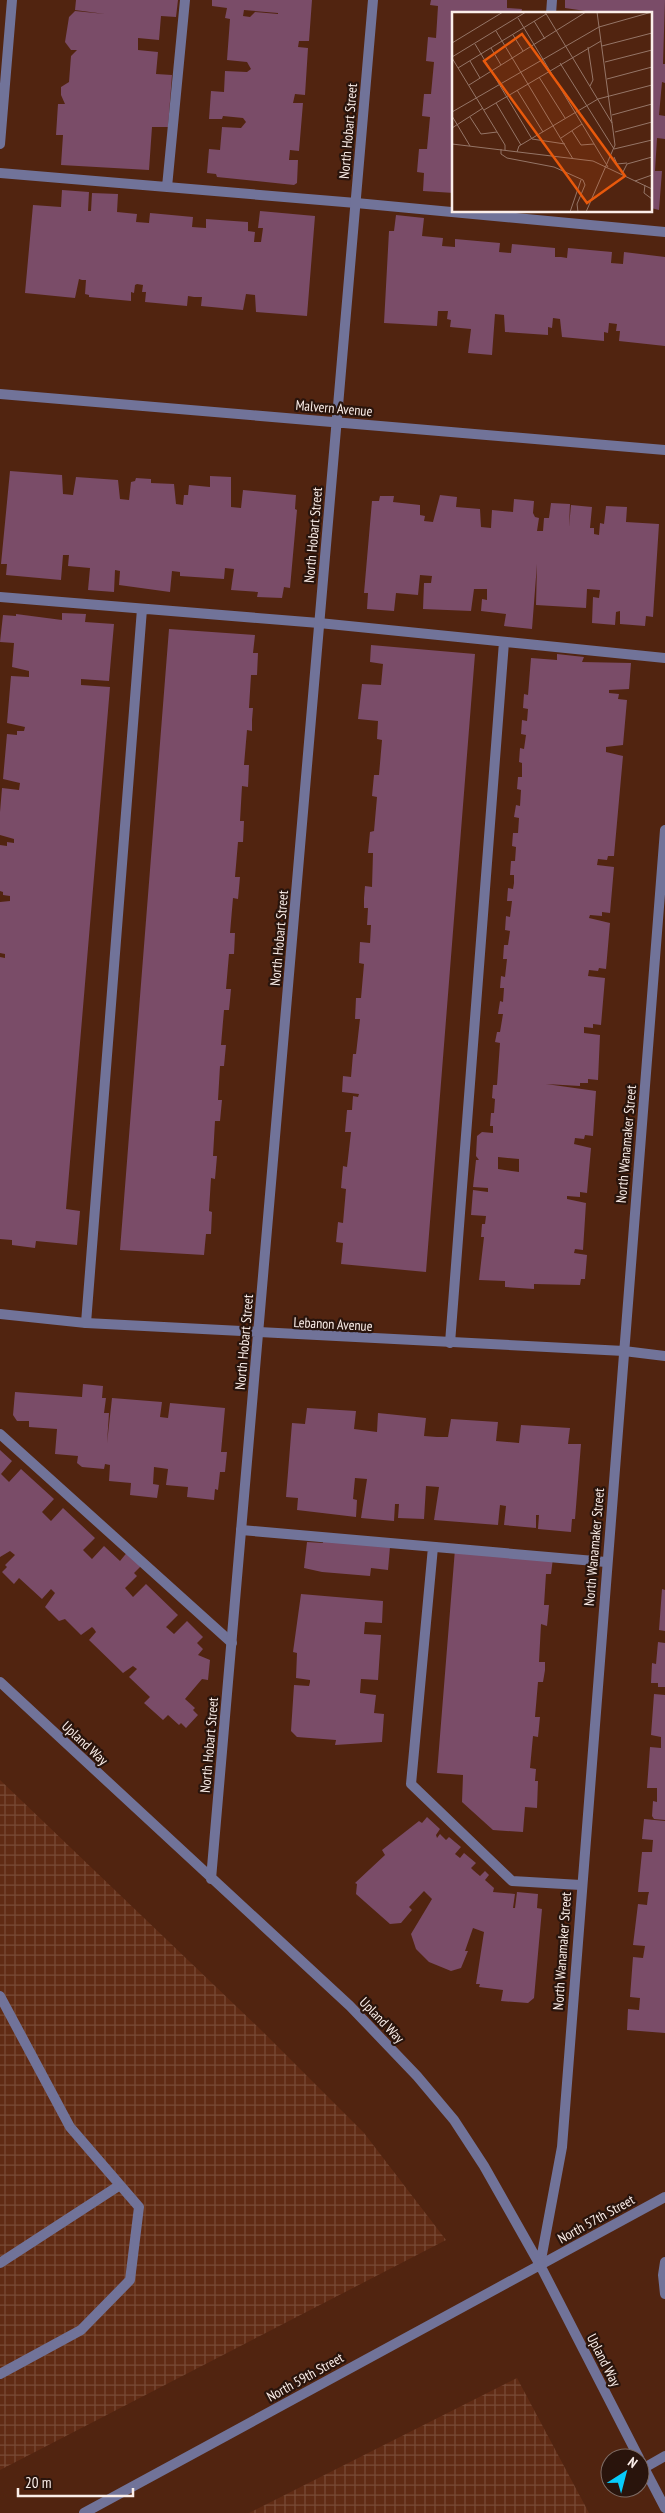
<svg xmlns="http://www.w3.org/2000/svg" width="665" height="2513" font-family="'PT Sans Narrow',sans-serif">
	<defs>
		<pattern id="industrial-grid" width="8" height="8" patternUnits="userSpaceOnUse" patternTransform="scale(1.25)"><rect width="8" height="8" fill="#602b14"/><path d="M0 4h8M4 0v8" fill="none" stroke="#784a36"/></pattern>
	</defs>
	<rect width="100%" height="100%" fill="#512410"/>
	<!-- industrial -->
	<path fill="url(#industrial-grid)" d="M0,1780l260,249 104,104 82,107 -446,230z
		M517,2378l72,135h-340z"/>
	<!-- building -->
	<path fill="#7a4c68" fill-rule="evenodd" d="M76,0h102l-2,17 -15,-1 -2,24 -21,-2v12l20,2 -2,22 16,1 -4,52h-16l-3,43 -88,-5 2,-30h-7l2,-31h7l-4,-9v-8l8,-5 2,-26 6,-6h-6l-6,-8 4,-25 6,-6 30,3 -30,-4z
		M212,0h100l-3,41h-10l-1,6 10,1 -3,47 -10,-1 -2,9h10l-4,48 -9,-1 -1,10h9l-1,23 -3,2 -77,-8 -1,-3 -9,-1 2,-24 11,1 2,-23 19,1 5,-6 -3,-4 -20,-2 -1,3h-13l2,-28 13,1 1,-21 22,1 4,-3 -4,-7 -20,-2 3,-41 -5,-1 2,-10 -15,-2zM244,10l34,3v1l-23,-2 -5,5 -7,-1z
		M431,0h76v8l15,1 -1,5h-67v179l-31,-2 1,-18 -7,-1 2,-23h8l3,-32 -8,-1 2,-22h7l3,-32 -8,-1 2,-24 8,1 2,-32 -8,-1z
		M565,0h100l-2,64h2v19l-3,-1 -3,33 6,1v23l-8,-1 -2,33h7l-3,39 -8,-2v-194h-45l-41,-6z
		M62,190l27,2 -1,19h3l1,-18 26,1 -1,18 20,2 -1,8 13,1 1,-10 43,4 -1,10 14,1v-9l42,3v9l7,1 -1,10h7l2,-14h-5l2,-17 55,5 -8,100 -51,-4 -1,-17 -9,-1 -3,16 -42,-4 1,-9h-8l-6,-1 -1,10 -42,-4 1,-10h-4l1,-7 -6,-1 -2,1 -1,8 -3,-1v9l-42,-4v-2l-4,-1 1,-14h-4l-3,-1 -4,19 -50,-5 8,-88 28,2z
		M396,215l28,3 -2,18 21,2 -1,8 13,1v-8l45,4 -1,9 12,1 1,-9 43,4v9h6l6,1 1,-10 44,4 -1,11 12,1 1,-12 41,5v89l-46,-5 1,-10h-4l1,-7 -8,-1 -1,10 -4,-1v9l-42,-4 -2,-18 -7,-1 -1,10 -4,-1v8l-43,-3 -1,-17 -9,-1 -3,41 -24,-2 3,-24 -21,-2 1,-7 -4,-1 1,-8h-10l-1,15 -53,-3 5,-92h5z
		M10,471l52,4 1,19 10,1 3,-18 42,3 2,19 9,1 2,-18 4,-1 1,-3 15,1v4l23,1 2,20 7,1 1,-10h4l1,-10 21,2v-11l21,1v30l10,1 2,-18 53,5 -1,14 2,1 -7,78 -6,-1 -2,11 -25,-1 1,-5 -27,-2 3,-21 -9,-1 -1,11 -44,-3v-4l-8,-1 -2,21 -51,-7 1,-14 -5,-1 -1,22 -26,-2 2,-22 -22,-2 1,-11h-6l-2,25 -55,-5 1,-11h-6z
		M440,495l17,2 -1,10 24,2 1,18 10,1 1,-18 21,2 1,-13 20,2 -1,12 2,4 4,1 -2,13h6l1,-13h5l2,-15 19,1 -1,23 2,-22 21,2 -2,21h4v6l5,1 1,-12 4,1 2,-18 21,1 -1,15 33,2 -6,93 -7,-1 -1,10 -25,-2v-13l-4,1 -1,13 -23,-2 1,-26 6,1 1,-8 -13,-1 -1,19 -50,-3 1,-41 -5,65 -28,-3 2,-12 -25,-3 1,-12 5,1v-11h-13l-3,22 -48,-2 1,-26h7l1,-7 -12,-1 -2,20 -22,-2 -2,18 -27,-2 1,-16h-4l8,-92h7l1,-5h14l-1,6 27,3v10l5,1 -1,5 9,1z
		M62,613l24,1 -1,8 29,2 -5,57 -28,-2v6l29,2 -44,522 14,2 -3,34 -41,-4 -1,7 -23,-3v-5l-12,-1v-282l5,1v-4l-5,-1v-51l10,-1v-5l-7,-1v-3l-3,-1v-46l7,1v-4l7,1v-4l-14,-4v-23l2,-24 17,2 1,-7 -17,-4 4,-45 10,1v-4h7l1,-4 -18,-4 4,-47 18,1v-6l-17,-4 2,-24 -14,-1 3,-27 13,1v-2l46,6z
		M169,629l86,6 -2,18h5l-1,22h-6l-2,33h4l-1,12v11l-5,-1 -3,35h5l-1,22 -6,-1 -2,35h4l-1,21h-5l-3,35h5l-2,22 -5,-1 -3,35h5l-1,21h-5l-3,35h5l-1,11 -1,10h-5l-3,35h5l-2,21h-4l-2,34h4l-2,21h-5l-2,35h4l-2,23 -4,-1 -2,33 3,1 -1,22h-5l-2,21 -84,-5z
		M371,645l104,9 -49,618 -85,-8 2,-21 -7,-1 2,-20 5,1 3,-34 -5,-1 2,-22 4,1 4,-35h-6l2,-22h5l1,-14 5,1 1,-3 -17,-2 1,-16 8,1 2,-23h3l4,-35h-5l1,-21h5l3,-34 -5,-1 1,-21 10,1 1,-18h-4l1,-17h-4v-10l1,-12 7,1 1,-34h-5l2,-21 4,-1 3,-34 -5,-1 2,-21h5l3,-35 -5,-1 1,-18 -20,-2 4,-35 19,1 2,-21 -13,-2z
		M557,654l27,3 -2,5 49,1 -2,26 -20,1v3l10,1 -1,5 9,1 -4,45 -17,2v5l17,4 -9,100h-6l-1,4 -9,-1 -1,6 17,2 -4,46 -8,-1v4l-12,-1 -1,3 21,5 -4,46 -7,-1 -1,3 -9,-1 -1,6 17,2 -4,47 -8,-1v4l-9,-1v6l16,2 -2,45 -10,-1v4h-8v3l-34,-2 50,7 -3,45 -8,-1 -1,4 -9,-1 -1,6 17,4 -4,45 -7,-1v5l-13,-1v3l19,4 -3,47 -8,-1 -1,4 13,2 -2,24h-4l-1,6 -46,-1v5l-29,-2v-6l-26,-1 5,-43h-3l1,-13h3l1,-8 -15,-1 2,-25 15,2v-4l-15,-1 3,-27h3l-3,-4 1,-20 5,-4 11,1v-7h-3l1,-13h3l1,-14 -3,-1 1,-13h4l3,-42 -5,-1 2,-10h3l3,-18h-5l2,-13 3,1 1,-14h-4l1,-12 4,1 2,-18h-4l1,-14h4l2,-14 -5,-1 1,-14 4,1 2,-16h-5l1,-13 5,1 1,-6v-8h-4l1,-14h4l1,-14 -4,-1 1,-13h5l1,-15 -5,-1 2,-12 4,1 1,-16 -4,-1 1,-12h4v-14l-3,-1 1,-14 4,1 2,-14 -5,-1 1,-14 5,1 1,-12 -5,-1 1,-14 4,1 3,-37 26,2zM498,1157l21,2v13l-21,-3z
		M83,1384l20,2 -1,12h4l-2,15h5l-2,30 5,-45 50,4 -2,15 8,1 2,-15 55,5 -4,44h6l-2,20h-5l-2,18 -3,-1 -1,11 -27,-3 1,-10 -22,-2 2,-16 -14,-2 -1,17 6,1 -2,13 -27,-3 1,-12 -22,-2 1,-16 -5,-1 -1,5 -22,-2 -5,-4 1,-7 -23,-2 2,-25 -28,-2v-6h-12l-4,-6 2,-23 67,5z
		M307,1408l49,3 -2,18 23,3 1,-19 48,5 -2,18 13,1h11l3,-18 47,3 -2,19 23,2 2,-18 49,3 -2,16h13l-6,75h-3l-1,13 -33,-3 1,-14h-3v13l-32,-3 2,-19 -6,-1 -2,20 -64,-5 5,-33 -13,-1 -2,33 -26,-1 1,-14h-4l-1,17 -33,-3 6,-39 -12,-1 -2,21 4,1 -1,17 -59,-7 1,-12 -12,-1 6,-74 13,1z
		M0,1450l12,11 -11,13 8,8 12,-13 33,30 -12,13 9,9 12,-13 32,30 -12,12 9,9 12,-13 16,15 9,-11 14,14 -9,9 3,3 -12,12 8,9 13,-13 32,31 -12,12 8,7 13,-13 16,16 -6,6 6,6 -5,6 12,5 -2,20 -6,-1 -17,20 10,9 -2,2 5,5 -12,13 -5,-5 -2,2 -11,-10 -5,5 -19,-17 6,-6 -21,-20 8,-8 -4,-3 -10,7 -34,-33 7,-8 -2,-3 -2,-2 -11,8 -16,-16 -6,2 -14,-14 10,-14 -4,-4 -9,10 -23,-21 -5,6 -12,-12 5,-5 -2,-2 10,-10 -5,-4 -10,6z
		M323,1541l67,6 -2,23 -17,-2 -1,8 -48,-4 -18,-4 3,-26 16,1z
		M455,1549l98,9 -2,16h-5l-2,31h5l-2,21 -6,-2 -2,38h6v8l-2,12h-5l-3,35h5l-2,20 -5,-1 -3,32 6,1 -1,12h3l-1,27 -12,-1 -2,25 -30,-2 -31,-28 1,-27 -26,-2z
		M662,1589l3,1v41l-6,-1z
		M301,1594l82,7 -1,22 -17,-1 -1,12 17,1 -3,45 -17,-1 -1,14 16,2 -2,18 10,1 -2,28 -47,3 1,-5 -39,-3 -6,-6 3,-46 15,1 1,-4v-2l-14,-2 1,-25 -4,-1z
		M658,1642l7,1v44h-7v-4h-7l1,-20 4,1z
		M654,1694l11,1v125l-11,-1 -2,-3 1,-15 4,1v-14h-10l3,-41 11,1v-11l-10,-2z
		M427,1817l13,12 -4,6 1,3 3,-4 6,6 3,-3 12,10 -6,7 5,4 4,-5 12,10 -5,5 2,2 7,6 5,-5 4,4 -4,5 9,8 -1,4 22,2 -2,14h2l2,-16 21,2 -1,14 5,1 -8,89 -6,5 -27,-2 2,-11 -24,-3 1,-3h-4l8,-52 -11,-4 -8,23h3l-7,17 -10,3 -22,-9 -13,-13 -5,-15 21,-35 -8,-8 -15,16 3,3 -11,13 -11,1 -34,-30 1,-10 -2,-1 30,-28 -3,-5 37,-29 3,2z
		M644,1819l21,2v212l-38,-3 1,-21 11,1 1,-12 -10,-1 3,-40 10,1 2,-12 -12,-1 5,-41 9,1 1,-9 1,-4h-11l4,-40h10l1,-12 -11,-1z"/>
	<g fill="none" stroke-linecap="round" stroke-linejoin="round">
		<!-- service -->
		<path stroke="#717399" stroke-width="10" d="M551,14l1,-14
			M0,173l356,30 309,29
			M167,187l18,-187
			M0,597l319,26 346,35
			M86,1323l56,-714
			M450,1343l54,-701
			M0,1434l232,209
			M241,1530l365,32
			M433,1547l-22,237 101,97 69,4
			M0,1996l70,131 69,80 -9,73 -49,50 -81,44
			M0,2263l120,-78"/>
		<!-- minor -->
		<path stroke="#717399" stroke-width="10" d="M0,144l12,-144
			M0,394l665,56
			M0,1314l86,9 538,28 41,5
			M0,1682l350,324 67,70 37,44 30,46 56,99
			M211,1879l162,-1879
			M665,2262l-2,13 2,19
			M540,2265l22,-118 103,-1317
			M644,2468l21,-12"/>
		<!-- tertiary -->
		<path stroke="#717399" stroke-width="10" d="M540,2265l99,193
			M640,2460l25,48
			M84,2513l581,-316"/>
	</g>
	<g text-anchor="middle" stroke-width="4.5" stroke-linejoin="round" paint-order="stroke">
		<!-- street labels -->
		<g font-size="14" fill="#fbeee9" stroke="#29140c">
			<text transform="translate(348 131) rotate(-85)" y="5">North Hobart Street</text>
			<text transform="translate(334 408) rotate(5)" y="5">Malvern Avenue</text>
			<text transform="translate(313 535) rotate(-85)" y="5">North Hobart Street</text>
			<text transform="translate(279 938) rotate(-85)" y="5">North Hobart Street</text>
			<text transform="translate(626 1144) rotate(-85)" y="5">North Wanamaker Street</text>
			<text transform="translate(333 1324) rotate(3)" y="5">Lebanon Avenue</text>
			<text transform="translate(244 1342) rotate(-85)" y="5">North Hobart Street</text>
			<text transform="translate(594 1547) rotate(-85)" y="5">North Wanamaker Street</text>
			<text transform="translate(85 1743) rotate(43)" y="5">Upland Way</text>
			<text transform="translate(209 1745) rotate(-85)" y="5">North Hobart Street</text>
			<text transform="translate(562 1951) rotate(-86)" y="5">North Wanamaker Street</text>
			<text transform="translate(382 2020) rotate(46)" y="5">Upland Way</text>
			<text transform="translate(596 2219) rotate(-29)" y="5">North 57th Street</text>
			<text transform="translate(604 2360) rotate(63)" y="5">Upland Way</text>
			<text transform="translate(305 2377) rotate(-29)" y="5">North 59th Street</text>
		</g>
	</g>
	<!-- overview -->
	<g transform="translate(452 12)">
		<rect width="200" height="200" fill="#512410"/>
		<path fill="none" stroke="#957567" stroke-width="1" d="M93,0l67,111M66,6l90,149M82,9l11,18M44,19l77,128M61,23l10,16M0,31l51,-31M23,32l57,95 33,5M150,34l50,-13M136,35l5,33 -3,6M39,36l10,17M0,45l74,-45M0,46l53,87v5M18,49l10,17M153,50l47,-12M108,51l54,86M6,56l88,-54M87,65l26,41M155,67l45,-12M17,73l117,-73M65,78l26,42M44,91l25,42M32,98l117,-69M0,100l147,-85 53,-15M160,103l40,-11M0,104l18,30M18,105l11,17 16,-2M0,116l31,-20M120,119l9,14 13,-1M163,120l37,-10M109,126l21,-14M0,132l141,17 59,28M49,137v5l6,4 47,9 29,13 2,5 -8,19 1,8M162,137l38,-9M65,140l2,-6 79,-47 54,-14M162,145l3,7 10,-1M170,162l5,-10 25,-7M183,169l17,-6M193,173l-1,8 8,6M118,200l11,-32M134,200l29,-67 -18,-133"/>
		<path fill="#e8590c" fill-opacity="0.15" stroke="#e8590c" stroke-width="2.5" d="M70,22l103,142 -38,27 -103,-142z"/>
		<rect width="200" height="200" fill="none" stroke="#fbeee9" stroke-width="2.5"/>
	</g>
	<!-- north arrow -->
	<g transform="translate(625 2473) rotate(36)"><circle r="24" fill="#29140c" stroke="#7d6b64"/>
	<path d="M0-4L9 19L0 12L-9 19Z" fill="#08cbfa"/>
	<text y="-8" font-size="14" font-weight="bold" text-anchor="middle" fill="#fbeee9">N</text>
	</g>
	<!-- scale -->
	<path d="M18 2488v8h115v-8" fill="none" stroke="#fbeee9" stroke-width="2.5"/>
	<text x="25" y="2488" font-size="15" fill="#fbeee9" stroke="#29140c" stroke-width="4" paint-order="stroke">20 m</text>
</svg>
